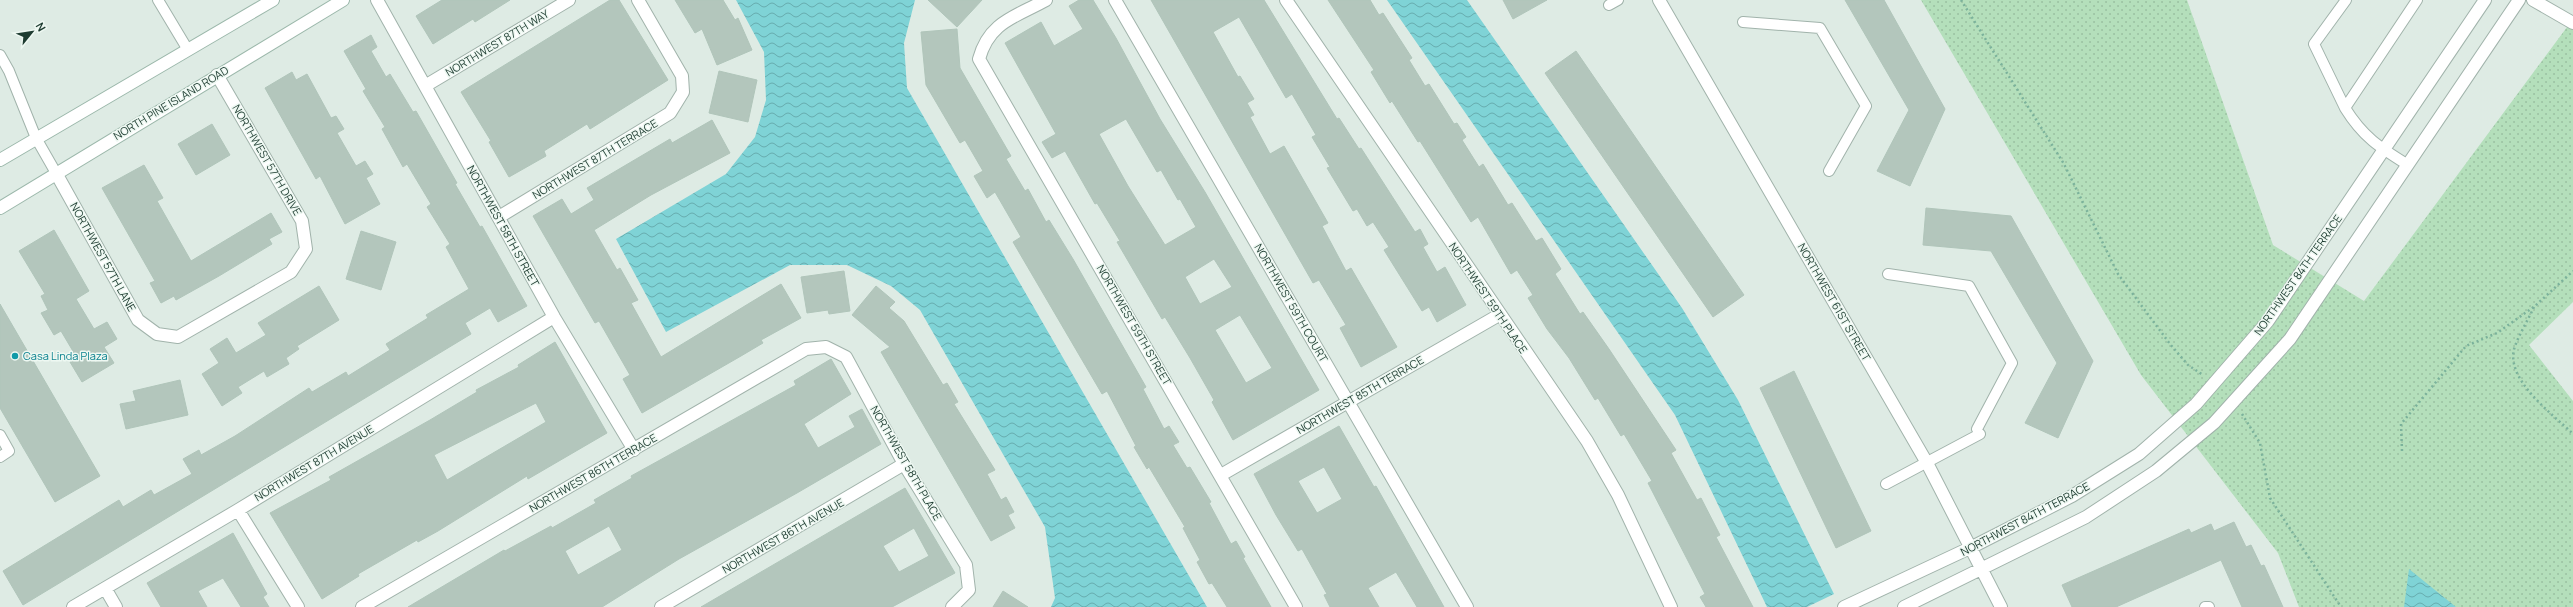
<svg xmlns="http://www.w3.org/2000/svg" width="2573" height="607" font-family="Manrope,sans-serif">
	<defs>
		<pattern id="grass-dots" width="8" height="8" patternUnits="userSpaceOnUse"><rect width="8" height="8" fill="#b4dfbb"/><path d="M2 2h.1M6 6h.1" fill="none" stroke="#9ac0a1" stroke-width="1.8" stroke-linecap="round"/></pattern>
		<pattern id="water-waves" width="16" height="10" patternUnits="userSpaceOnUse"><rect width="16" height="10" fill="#7fd3d6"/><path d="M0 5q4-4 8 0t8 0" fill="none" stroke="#67acae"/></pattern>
	</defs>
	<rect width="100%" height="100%" fill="#deebe4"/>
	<!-- grass -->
	<path fill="url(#grass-dots)" d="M1921,0h266l86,245 91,56 209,-282v283l-44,43 44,56v206h-274l-21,-54 -137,-178z"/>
	<!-- water -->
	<path fill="url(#water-waves)" d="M736,0h179l-11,43 3,45 300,519h-156l4,-9 -10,-71 -125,-217 -29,-24 -44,-21h-57l-124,67 -50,-93 110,-65 29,-37 11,-37 -2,-48z
		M1387,0h80l215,308 56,92 96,194 -27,13h-40l-92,-192z
		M2409,569l47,38h-52z"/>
	<!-- building -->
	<path fill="#b3c6bc" stroke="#b0c5ba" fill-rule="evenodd" d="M442,0h68l-35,22 -2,-3 -40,25 -17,-28z
		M610,0h9l49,80 -78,49 -3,-5 -43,27 2,5 -37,21 -20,-35 2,-1 -30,-49z
		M675,0h48l12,20 3,-2 14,32 -35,15 -15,-36 -7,4z
		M928,0h54l-25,27z
		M1079,0h14l23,38 44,81 45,73 114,198 -86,50 -21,-38 2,-2 -24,-42 -25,-41 -3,2 -45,-77 3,-1 -23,-38 -2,1 -30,-53 -13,7 -10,-16 14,-8 -51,-91 36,-21 13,24 29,-17 -14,-23zM1126,119l31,53 4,-2 17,30 2,-1 16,28 -31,18 -37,-59 -29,-52zM1214,259l18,28 -32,17 -15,-27zM1240,315l32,53 -26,15 -31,-53z
		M1151,0h113l73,119 2,-1 20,31 2,-1 54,84 5,-3 8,15 -5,3 14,25 8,-5 21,38 -29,17 -8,-15 -7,4 -38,-61 5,-3 -16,-25 -6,4 -10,-17 -4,2 -26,-43 3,-1 -18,-30 4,-2 -24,-41 -6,4 -47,-81 -26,15 25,45 2,-1 14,23 -7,4 7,12 -4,2 20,37 14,-8 44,77 -6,3 24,45 5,-3 46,79 -36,20 -21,-39 6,-3 -27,-45 -6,3z
		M1328,0h42l9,15 4,-2 29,45 -3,2 16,26 4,-2 25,40 3,-1 9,14 -4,3 17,27 4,-3 25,41 4,-2 24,38 6,-3 19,31 -6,5 25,40 3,-2 26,37 67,101 -5,3 26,47 4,-2 19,37 -4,2 37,70h-47l-6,-10 5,-3 -57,-111 4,-2 -28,-47 -3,2 -23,-38 -3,2 -26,-42 -22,-29 -19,-31 5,-3 -16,-25 -6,4 -33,-57 -7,5 -51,-81 -2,1 -26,-41 -2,2 -19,-31 3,-2z
		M1503,0h44l-34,19z
		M1845,0h39l61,109 -35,77 -33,-15 32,-61z
		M957,29l3,39 51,88 -5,3 19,32 3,-2 18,33 3,-2 24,39 73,128 -3,2 21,40 5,-3 10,16 -6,3 14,23 3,-1 21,35 -2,1 22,41 5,-3 9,16 -2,1 28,49h-44l-15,-24 -3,1 -12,-22 3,-2 -17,-32 2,-1 -36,-60 -2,2 -13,-22 2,-1 -29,-55 -5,3 -89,-152 8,-5 -26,-45 -8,6 -13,-22 9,-5 -18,-31 -5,3 -34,-58 -5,-53z
		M371,35l6,12 -6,4 15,26 4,-3 23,38 3,-1 41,72 -2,1 25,43 2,-1 45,80 -29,16 -8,-14 -25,15 6,11 -448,271 -20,-34 116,-71 4,7 28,-17 3,5 38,-21 -9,-15 16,-9 2,5 34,-19 74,-48 3,4 34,-20 2,4 42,-26 -4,-6 42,-26 -2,-3 43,-26 -23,-42 4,-3 -23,-37 4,-3 -24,-40 -4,3 -21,-38 3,-2 -22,-36 3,-2 -22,-38z
		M1576,51l168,244 -31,22 -168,-244z
		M719,71l38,9 -9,42 -39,-9z
		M292,72l4,8 11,-6 24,44 5,-2 8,13 -7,4 19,33 9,-5 8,13 -7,4 14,26 -35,20 -25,-48 -4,3 -51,-91z
		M712,120l18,33 -79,42 -57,35 23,40 3,-2 18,32 -7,3 30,54 120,-73 20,34 -40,22 2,3 -22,13 -99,57 -19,-34 7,-4 -31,-54 -4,2 -62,-107 29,-17 9,15 23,-14 -7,-12 83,-49 2,4z
		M212,124l18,31 -34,20 -18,-31z
		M144,165l19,33 -6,3 34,60 80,-48 11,19 -13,7 3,5 -53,32 -43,24 -2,-4 -13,7 -11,-20 5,-2 -53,-93z
		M1926,208l85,8 82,145 -35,77 -33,-15 32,-60 -66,-112 -68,-6z
		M54,230l35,61 -13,8 18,30 13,-7 10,17 -13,8 10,16 -32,19 -12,-20 7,-4 -16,-27 -7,4 -13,-22 7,-3 -7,-14 4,-2 -26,-43z
		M361,231l35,11 -15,48 -35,-11z
		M844,271l6,40 -21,3 -1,-4 -21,3 -6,-36z
		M319,286l20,34 -42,26 2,3 -13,9 3,6 -22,13 -3,-6 -26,16 4,6 -20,13 -20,-32 17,-11 -9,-14 17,-11 9,15 30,-18 -8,-12z
		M876,286l19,16 -6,6 15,13 39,64 4,-2 11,19 -4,2 41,66 -8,4 14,26 5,-3 8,15 -6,3 7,13 -24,13 -110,-189 9,-5 -38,-32z
		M0,304l100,172 -45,26 -55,-94z
		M555,342l52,91 -79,46 -1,-3 -89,55 -20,11 -1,-2 -59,34 1,2 -37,23 -52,-86 61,-33 -2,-3 101,-57 47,-28 -1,-2 43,-23 -1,-2zM536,403l10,19 -99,58 -13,-25z
		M831,359l20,35 -47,30 14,24 37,-21 -6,-11 13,-7 19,35 -84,49 -118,66 -77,48h-194l96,-57 1,1 46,-25 1,2 44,-25 -2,-3 38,-22 -1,-2 165,-91 -2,-4zM609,526l13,24 -44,25 -13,-24z
		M1794,371l77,160 -35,17 -76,-160z
		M180,380l8,35 -62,14 -6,-25 16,-3 -3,-10z
		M1339,426l35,61 2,-1 68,121h-27l-21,-35 -28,16 11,19h-49l-6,-12 3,-1 -25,-45 -4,2 -22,-36 -22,-41zM1324,467l18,32 -25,14 -19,-32z
		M905,488l50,85 -63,34h-191zM914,528l15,28 -30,16 -16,-26z
		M2234,522l12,25 5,-2 10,21 3,-1 19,42h-41l-21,-47 -105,47h-44l-10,-22 127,-56 2,4 20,-9 3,7z
		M233,533l34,61 -4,3 6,10h-28l-18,-29 -25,13 9,16h-46l-14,-24z
		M1003,591l25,16h-35z"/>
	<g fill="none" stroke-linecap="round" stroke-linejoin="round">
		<!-- service casing -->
		<g stroke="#a1b3ab" stroke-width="12">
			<path id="service" d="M158,0l30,50
				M1609,5l9,-5
				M1743,22l77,6 46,78 -37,65
				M0,55l9,16 27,67 20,35
				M2345,108l-31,-64 32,-44
				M2408,165c-29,-18 -45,-28 -63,-57l72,-108
				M1888,274l81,12 43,77 -35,66
				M0,435l9,16 -9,6
				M1886,484l94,-50
				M2205,607h4"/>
		</g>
		<!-- minor casing -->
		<g stroke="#a1b3ab" stroke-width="14">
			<path id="minor" d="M377,0l177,317 80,133
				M1046,0c-31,17 -57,22 -67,59l317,548
				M1115,0l352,607
				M1286,0l301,441 31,54 53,112
				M1659,0l268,463 74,144
				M425,86l144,-86
				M56,173l82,147 19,14 21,3 113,-65 15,-23 -4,-28 -85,-146
				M499,217l171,-104 13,-21 -1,-16 -44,-76
				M1221,475l278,-160
				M238,510l60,97
				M105,588l11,19
				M73,607l165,-97 316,-193
				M362,607l444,-258 20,-2 20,10 58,107 62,101 3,25 -17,17
				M661,607l243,-143
				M1844,607l128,-60 100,-51 67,-42 57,-50 72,-83 217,-321
				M1904,607l182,-90 70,-46 58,-48 76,-84 229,-339"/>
		</g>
		<!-- tertiary casing -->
		<g stroke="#a1b3ab" stroke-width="14">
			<path id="tertiary" d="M2533,0l40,23"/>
		</g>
		<!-- secondary casing -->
		<g stroke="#9cb8ab" stroke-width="14">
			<path id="secondary" d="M0,160l273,-160
				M0,208l343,-208"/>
		</g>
		<!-- path -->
		<path stroke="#7bb29b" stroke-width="2.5" stroke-dasharray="2 3" stroke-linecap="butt" d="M1961,0l103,164 54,110 52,70 18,21 15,10
			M2534,307c-6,13 -14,26 -19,39 -12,33 38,68 58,88
			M2242,414l18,29 10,55 71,109
			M2402,451l-1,-27 65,-78 31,-13 38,-27 38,-35"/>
		<!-- service -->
		<use href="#service" stroke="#fff" stroke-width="10"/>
		<!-- minor -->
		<use href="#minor" stroke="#fff" stroke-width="12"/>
		<!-- tertiary -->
		<use href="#tertiary" stroke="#fff" stroke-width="12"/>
		<!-- secondary -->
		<use href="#secondary" stroke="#fff" stroke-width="12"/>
	</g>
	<!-- markers -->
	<circle fill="#0f9aa8" stroke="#eef8f2" stroke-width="1.5" cx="15" cy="356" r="4"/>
	<g text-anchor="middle" stroke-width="3" stroke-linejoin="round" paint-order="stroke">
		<!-- street labels -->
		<g font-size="11" fill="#1e3c31" stroke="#eef8f2">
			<text transform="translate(497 43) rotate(-31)" y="4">NORTHWEST 87TH WAY</text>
			<text transform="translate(171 103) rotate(-31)" y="4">NORTH PINE ISLAND ROAD</text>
			<text transform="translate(595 159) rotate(-31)" y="4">NORTHWEST 87TH TERRACE</text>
			<text transform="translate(267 160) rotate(60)" y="4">NORTHWEST 57TH DRIVE</text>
			<text transform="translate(503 226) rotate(61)" y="4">NORTHWEST 58TH STREET</text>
			<text transform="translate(103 257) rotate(61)" y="4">NORTHWEST 57TH LANE</text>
			<text transform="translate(2298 275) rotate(-55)" y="4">NORTHWEST 84TH TERRACE</text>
			<text transform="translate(1488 298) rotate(56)" y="4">NORTHWEST 59TH PLACE</text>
			<text transform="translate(1834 302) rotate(60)" y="4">NORTHWEST 61ST STREET</text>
			<text transform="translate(1291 303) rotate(60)" y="4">NORTHWEST 59TH COURT</text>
			<text transform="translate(1134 325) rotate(60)" y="4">NORTHWEST 59TH STREET</text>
			<text transform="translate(1360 395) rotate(-30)" y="4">NORTHWEST 85TH TERRACE</text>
			<text transform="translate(314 463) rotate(-31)" y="4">NORTHWEST 87TH AVENUE</text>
			<text transform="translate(906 463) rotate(60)" y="4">NORTHWEST 58TH PLACE</text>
			<text transform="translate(593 473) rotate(-30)" y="4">NORTHWEST 86TH TERRACE</text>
			<text transform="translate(2025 519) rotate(-28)" y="4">NORTHWEST 84TH TERRACE</text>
			<text transform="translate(783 536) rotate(-30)" y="4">NORTHWEST 86TH AVENUE</text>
		</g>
		<!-- culture labels -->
		<g font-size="11" fill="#0d838f" stroke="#eef8f2" text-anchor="start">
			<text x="23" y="360">Casa Linda Plaza</text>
		</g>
	</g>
	<!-- north arrow -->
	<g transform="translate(32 32) rotate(60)" stroke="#eef8f2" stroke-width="3" paint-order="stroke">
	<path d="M0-3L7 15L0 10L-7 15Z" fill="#1e3c31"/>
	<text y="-6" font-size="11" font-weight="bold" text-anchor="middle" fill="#1e3c31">N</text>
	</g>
</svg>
